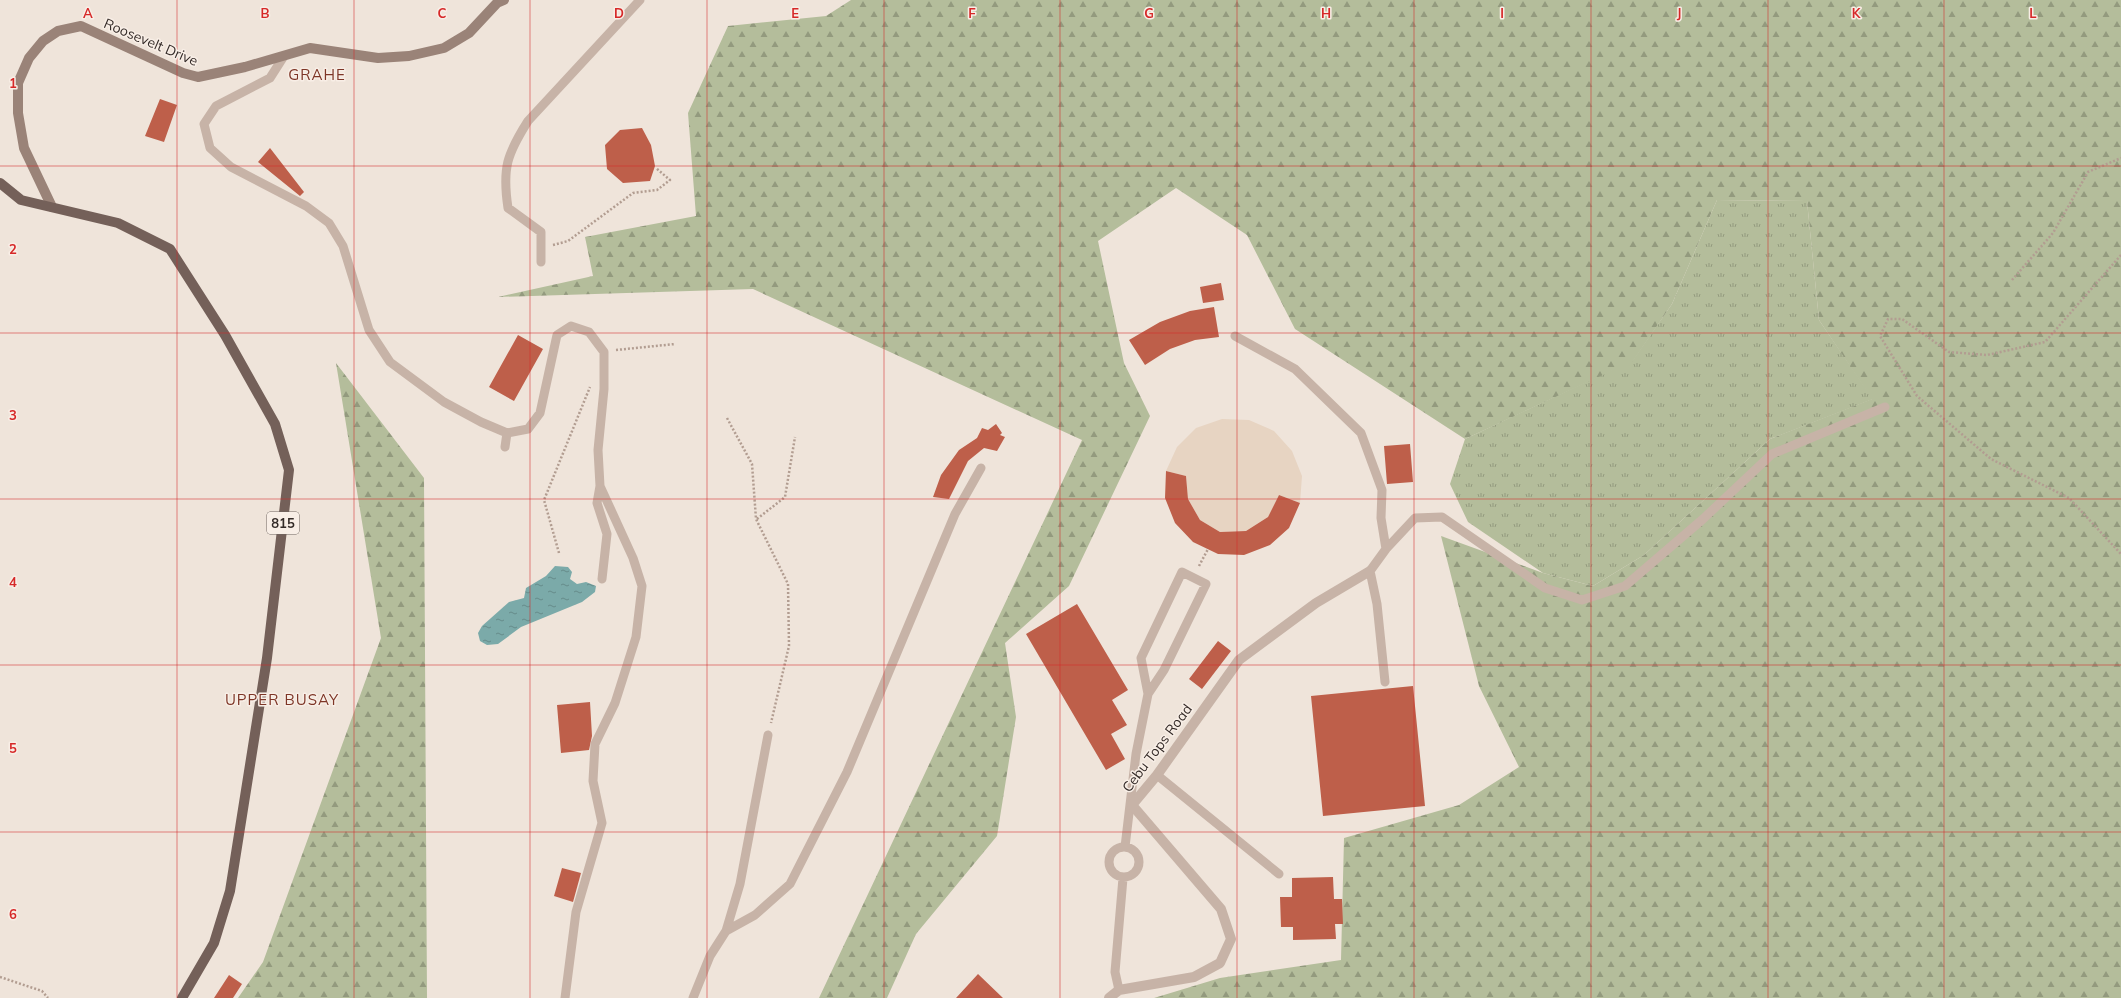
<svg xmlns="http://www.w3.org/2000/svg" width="2121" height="998" font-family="Mulish,sans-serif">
	<defs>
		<pattern id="grass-tufts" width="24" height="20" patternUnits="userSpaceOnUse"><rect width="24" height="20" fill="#b4bd9b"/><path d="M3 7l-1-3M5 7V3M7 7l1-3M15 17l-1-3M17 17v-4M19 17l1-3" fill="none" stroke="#939a7e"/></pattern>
		<pattern id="forest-firs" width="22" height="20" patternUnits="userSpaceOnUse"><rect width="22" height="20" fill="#b4bd9b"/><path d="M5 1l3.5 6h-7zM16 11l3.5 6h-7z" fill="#939a7e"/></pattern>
		<pattern id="water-ripples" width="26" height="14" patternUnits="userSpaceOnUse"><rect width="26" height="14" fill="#7baaa9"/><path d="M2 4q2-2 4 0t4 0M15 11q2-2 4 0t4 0" fill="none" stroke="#658b8a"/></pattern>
	</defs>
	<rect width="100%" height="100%" fill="#efe4da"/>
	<!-- grass -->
	<path fill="url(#grass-tufts)" d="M1717,200l90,1 12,119 54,79 -103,40 -126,116 -51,31 -50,-13 -75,-51 -18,-38 15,-45 168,-79 39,-56z"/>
	<!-- forest -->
	<path fill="url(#forest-firs)" d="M851,0h1270v998h-967l66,-20 121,-18 3,-122 115,-33 60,-38 -40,-81 -38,-150 102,37 50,13 51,-31 126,-116 102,-40 -53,-79 -12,-119 -90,-1 -45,104 -39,57 -168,78 -170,-110 -48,-94 -71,-47 -78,53 26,122 26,53 -81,170 -64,57 11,74 -19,119 -81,98 -29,64h-68l263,-558 -329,-151 -255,8 95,-21 -8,-39 111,-21 -8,-103 40,-87 98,-10z
		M336,363l88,115 3,520h-189l25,-36 118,-324z"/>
	<!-- plaza -->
	<path fill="#e7d4c2" d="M1222,419l27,1 25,11 18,20 10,25 -2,27 -21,-8 -11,22 -22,14 -26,1 -20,-12 -12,-21 -2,-23 -20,-5 11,-24 19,-19z"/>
	<!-- water -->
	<path fill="url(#water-ripples)" d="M555,566l13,1 4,5 -2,7 7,5 9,-2 10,4 -1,6 -13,10 -61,25 -23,17 -11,1 -7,-4 -2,-8 4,-7 27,-24 15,-4 2,-10 20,-12z"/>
	<!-- building -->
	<path fill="#be5f4a" d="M160,99l17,6 -13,37 -19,-6z
		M642,128l9,17 4,21 -5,15 -27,2 -16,-14 -2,-24 15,-15z
		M270,148l34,44 -4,4 -42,-34z
		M1221,283l3,17 -21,3 -3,-16z
		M1214,307l5,30 -24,3 -25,9 -25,16 -16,-25 31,-18 30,-11z
		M518,335l25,14 -29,52 -25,-14z
		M996,424l6,9 -2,2 5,2 -8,14 -13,-3 -16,13 -19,38 -16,-2 8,-22 18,-25 18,-12 5,-10 6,2z
		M1410,444l3,38 -26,2 -3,-38z
		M1166,471l20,5 2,23 12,21 20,12 26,-1 22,-14 11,-22 21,8 -11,25 -19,17 -26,10 -26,-1 -25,-12 -18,-19 -10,-25z
		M1077,604l51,86 -16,10 15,25 -16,9 14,25 -19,11 -80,-136z
		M1218,641l13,10 -29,38 -13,-10z
		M1413,686l12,120 -102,10 -12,-120z
		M590,702l2,34 -3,14 -28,3 -4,-48z
		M562,868l19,5 -8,29 -19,-6z
		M1333,877l1,22h8l1,25h-8l1,15 -43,1v-13h-12l-1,-30h12v-19z
		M978,974l25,24h-47z
		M229,975l13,9 -9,14h-19z"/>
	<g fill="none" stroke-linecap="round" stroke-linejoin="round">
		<!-- path -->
		<path stroke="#b29d91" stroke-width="2.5" stroke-dasharray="2 2" stroke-linecap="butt" d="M553,245l15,-4 65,-48 24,-3 13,-10 -14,-12
			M2121,255l-76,87 -58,13 -38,-3 -47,-33h-14l-8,17 37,60 74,63 78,39 52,56
			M2012,280l41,-47 35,-61 33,-14
			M616,350l59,-6
			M727,418l25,46 4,55 32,65 1,62 -18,77
			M757,519l28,-22 10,-60
			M559,553l-15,-53 46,-113
			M1199,566l9,-17
			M0,977l42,14 6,7"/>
		<!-- lane -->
		<path stroke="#c7b3a7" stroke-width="9" d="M284,56l-14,22 -54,28 -12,18 6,24 21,19 75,39 23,17 14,23 26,84 21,32 54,40 37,20 26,11 21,-4 12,-16 17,-78 14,-9 18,6 15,20v37l-6,61 2,36 33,72 9,28 -6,51 -21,66 -20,41 -2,37 9,42 -26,89 -11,86
			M541,262v-30l-33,-24c-6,-40 -1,-54 20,-87l112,-121
			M1235,336l60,33 66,64 21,57 -1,28 5,31
			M505,447l2,-14
			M600,486l-3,17 10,31 -5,45
			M1385,682l-8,-78 -7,-33 16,-22 29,-31 27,-1 103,71 37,12 43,-14 78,-67 69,-65 113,-47
			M1157,775l122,99
			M1109 862a15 15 0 1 1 30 0a15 15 0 1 1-30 0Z
			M1125,847l11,-93 12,-60 16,-24 42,-86 -24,-12 -41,86 7,36
			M726,931l14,-47 28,-149
			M1119,990l-4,-18 8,-94
			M693,998l17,-42 16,-25 29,-16 35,-31 57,-112 108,-258 26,-46"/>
		<!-- street -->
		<path stroke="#c7b3a7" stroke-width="10" d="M1109,998l10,-8 75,-13 26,-14 11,-24 -10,-30 -89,-104 25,-30 82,-115 77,-57 54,-32"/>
		<!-- secondary -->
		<path stroke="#9a8378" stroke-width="10" d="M52,207l-28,-59 -6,-35v-30l11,-25 14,-17 15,-10 23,-5 102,47 15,4 47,-10 65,-19 68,10 31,-2 35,-8 25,-15 28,-30 7,-3"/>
		<!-- primary -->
		<path stroke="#746059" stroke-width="10" d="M0,183l21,17 97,23 52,26 55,86 50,89 14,46 -22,188 -37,233 -16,52 -32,55"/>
	</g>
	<!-- grid -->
	<path fill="none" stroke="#d62828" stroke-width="1" stroke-opacity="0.55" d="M177,0v998M354,0v998M530,0v998M707,0v998M884,0v998M1060,0v998M1237,0v998M1414,0v998M1591,0v998M1768,0v998M1944,0v998M0,166h2121M0,333h2121M0,499h2121M0,665h2121M0,832h2121"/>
	<g text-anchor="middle" stroke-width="3" stroke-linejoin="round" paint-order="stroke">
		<!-- shield labels -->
		<rect fill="#f8eee6" stroke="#6e6560" stroke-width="1" x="267" y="512" width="32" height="22" rx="3"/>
		<g font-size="13" font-weight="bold" fill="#332a27">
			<text x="283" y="528">815</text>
		</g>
		<!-- street labels -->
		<g font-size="14" fill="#332a27" stroke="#f8eee6">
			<text transform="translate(151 42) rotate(23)" y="5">Roosevelt Drive</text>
			<text transform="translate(1157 748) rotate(-53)" y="5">Cebu Tops Road</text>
		</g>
		<!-- neighbourhood labels -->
		<g font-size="15" letter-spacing="1" fill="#7d3526" stroke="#f8eee6">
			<text x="317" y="80">GRAHE</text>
			<text x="282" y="705">UPPER BUSAY</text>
		</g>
	</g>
	<g font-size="13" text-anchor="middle" font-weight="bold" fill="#d62828" stroke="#f8eee6" stroke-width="3" stroke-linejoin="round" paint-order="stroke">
		<text x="88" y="18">A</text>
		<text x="265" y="18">B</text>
		<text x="442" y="18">C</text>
		<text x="619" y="18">D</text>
		<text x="795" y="18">E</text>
		<text x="972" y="18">F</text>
		<text x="1149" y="18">G</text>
		<text x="1326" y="18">H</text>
		<text x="1502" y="18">I</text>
		<text x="1679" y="18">J</text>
		<text x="1856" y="18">K</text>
		<text x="2033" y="18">L</text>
		<text x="13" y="88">1</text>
		<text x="13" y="254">2</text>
		<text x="13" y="420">3</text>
		<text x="13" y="587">4</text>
		<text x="13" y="753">5</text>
		<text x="13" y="919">6</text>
	</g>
</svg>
